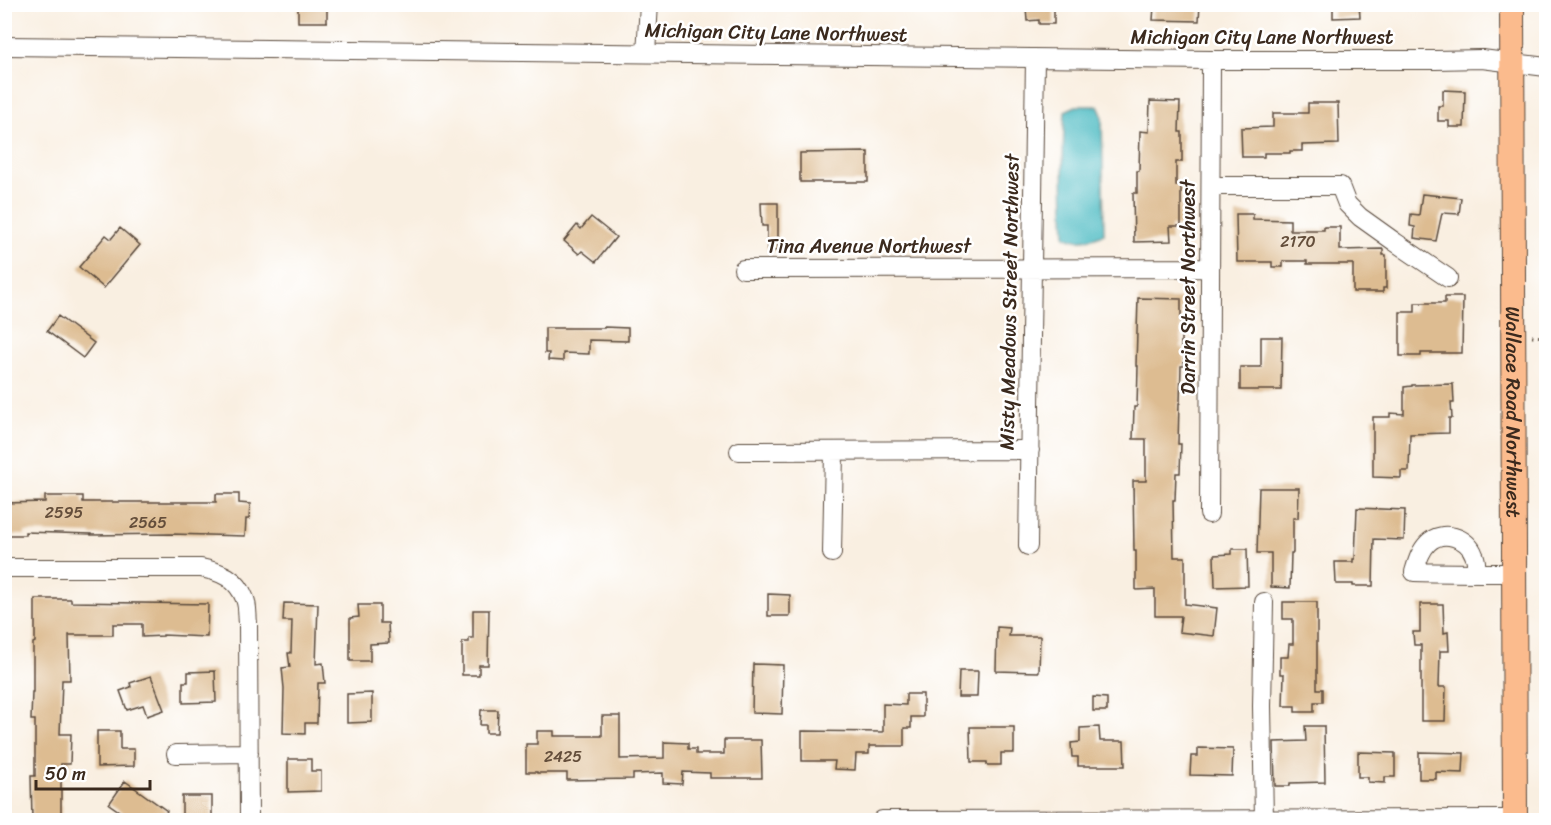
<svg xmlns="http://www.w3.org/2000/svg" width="1551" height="825" font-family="Sriracha,sans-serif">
	<rect width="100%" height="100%" fill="#fff"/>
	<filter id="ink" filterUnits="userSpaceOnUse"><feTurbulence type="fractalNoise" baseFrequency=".0167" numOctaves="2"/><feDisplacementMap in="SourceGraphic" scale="12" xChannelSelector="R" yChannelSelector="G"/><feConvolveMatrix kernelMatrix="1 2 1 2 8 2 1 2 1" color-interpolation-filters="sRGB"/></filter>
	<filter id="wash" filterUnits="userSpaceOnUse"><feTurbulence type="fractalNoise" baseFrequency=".008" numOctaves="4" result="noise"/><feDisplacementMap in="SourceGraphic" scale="24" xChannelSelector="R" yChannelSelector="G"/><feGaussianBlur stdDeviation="1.35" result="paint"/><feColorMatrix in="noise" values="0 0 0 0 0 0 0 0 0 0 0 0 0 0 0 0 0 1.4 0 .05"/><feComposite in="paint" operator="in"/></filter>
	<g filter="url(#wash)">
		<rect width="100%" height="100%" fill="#f9efe1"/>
		<!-- water -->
		<path fill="#4dbbc3" stroke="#447270" stroke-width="1.5" d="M1076,106h22l4,9 2,119c-15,5 -24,10 -39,2 -2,-42 -3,-83 0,-125z"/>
		<g id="blocks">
			<!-- building -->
			<path fill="#ddbc91" d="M298,4h29v18h-29z
				M1033,4h21v20h-15v-4l-12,1 -1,-14h7z
				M1173,4h27l-1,17 -46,-1 1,-14 19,1z
				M1333,4h26l1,13 -27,1z
				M1443,90l22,1 -1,36h-15v-6h-11v-15h5z
				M1150,101l30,1 -1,30h3v30h-6v24h5v40h-11l1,15 -37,1 -1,-49h4v-22h2l1,-40 9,1z
				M1308,103h30l1,41 -37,1v6h-12v2h-26v4h-22l-1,-29 32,-1v-14h35z
				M868,152v30h-68v-29z
				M1422,194l39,4 -2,16 -17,-1 -6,28 -22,-3 1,-11 -5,-1 1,-12 8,1z
				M761,203h17v48l-11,-1v-24h-5z
				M1236,214h17v5l37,1v10h34v-3h16v23l43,-1v6h3v33h-3v4h-30v-28h-46v-3h-24v6h-11v-5h-35z
				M591,217l25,20 -20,25 -14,-11 -3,3 -15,-13 13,-16 4,4z
				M120,228l20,17 -36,43 -25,-21 27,-32 5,4z
				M1445,297h18l-1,56h-41v3h-21v-44h15v-9h30z
				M1138,298l43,1v49h3v18h-3l-1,37h-1l-1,41h3l-1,29h-4l-1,27h-2l1,57h11v47l32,4 -3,28 -35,-4 2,-16h-26v-27l-19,1v-39h-2l-1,-70h13v-42h-13l1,-32h3l1,-41h-2z
				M58,316l36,27 -11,15 -36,-27z
				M604,327l24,1v13l-39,-1v14l-26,-1v8l-15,-1 1,-7h-4v-25h59z
				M1261,337h21l-1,53h-41v-23h21z
				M1453,384l1,19h-3l1,15h-3v15l-39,1 -1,37h-8v7l-28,-1v-60h17v-4l14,1v-27l8,-1v-1z
				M1259,488h40l-1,30h-5v35h-2l-1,35 -19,-1v-34h-14z
				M216,494h23v9l11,1 -1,15h-3l-1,17 -74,-2 -80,1v-1l-66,-2v3h-21v-32l41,-1v-6h38v6h133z
				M1357,508l48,2 -1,30 -30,-1 -1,47h-20v-2h-17l-1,-22h18v-3h2z
				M1232,549h15l1,37 -33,1 -1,-32 18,-1z
				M768,594l22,1v21h-22z
				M35,599h36v3l137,2 -1,33 -44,-2v1l-21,1v-13h-29v11h-44l1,45h-8l-2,54h11l-1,30h-9v56h-29l-1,-44h4v-56h-4l1,-28h1v-49l2,-1z
				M1283,602h34v87h6v13h-9v10h-19v-6h-12l1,-32h-4v-17h8l1,-13h4v-25h-10z
				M284,603l34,1 -2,60 7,-1 2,20h-7l-1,40h-12v11l-22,-1 1,-45 -2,-20 8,-1 -2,-14h3l1,-32h-9z
				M1420,604h23l1,29 4,-1 1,19h-9l-1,36h7l-1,34h-24v-76h-7l-1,-13h7z
				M358,605h22v18h8l1,20 -19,1v17h-20v-43l9,-1z
				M473,610h16l-1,55h-9v10h-17v-33h7v-4h4z
				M997,627l13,1 -1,8h31l-1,36 -43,-1z
				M753,664l30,1 -1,49 -30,-1z
				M215,671l1,31 -33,1v-21h5v-10z
				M959,671h19l-1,26h-19z
				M151,676l13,34 -17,6 -4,-11 -16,5 -7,-19 11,-4 -1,-4z
				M372,693v29l-25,1v-29z
				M906,694h17v23h-12v11h-7v18h-35v8h-13l-1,16 -21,-1 1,-8h-33v-30l81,1v-28l23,1z
				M1093,697l14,1v13h-14z
				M481,710h17l-1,23h-11v-8h-6z
				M602,716h18v43l44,-1v-16l24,1v6h8v5h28v-14h37l1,38h-52v-5l-27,-1 -1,12 -19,-1v-10l-30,1v5l-66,1v-7h-30v-1h-11v-28h11v-13h17v5h48z
				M1305,726h19l1,56 -35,1v3h-15l-1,-44 32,-1z
				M970,727h44v26h-13v12h-14v-3h-16z
				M1099,727l1,14h24l1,25h-47v-9h-6l-1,-14 9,-1v-14z
				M97,731h23v18h14v17l-37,1z
				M1198,748l35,1 -1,27 -42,-1 1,-19h7z
				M1358,752l37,1v24h-10v6l-17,-1v-5h-10z
				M1419,752l45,1 -1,20 -27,-1v7h-17z
				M288,759h23v12h10v20l-33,1z
				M125,781l42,30 -6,9h-29l-23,-16z
				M182,796h30v24h-30z"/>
		</g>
	</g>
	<g filter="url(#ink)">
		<use href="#blocks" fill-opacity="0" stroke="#58483b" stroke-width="1.5"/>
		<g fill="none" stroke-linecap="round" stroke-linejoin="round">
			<!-- minor casing -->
			<g stroke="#58483b" stroke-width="20">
				<path id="minor" d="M4,46l1207,14h224l47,-1 64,8
					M646,53l3,-49
					M1211,186h129l7,18 13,13 35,25 53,36
					M743,269l467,-1
					M739,451l291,-1
					M1209,514l2,-454
					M1028,546l7,-488
					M832,553l2,-102
					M4,568h197c20,4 36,10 44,31 3,7 2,16 3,24l1,197
					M1477,573c-1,-5 0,-13 -3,-18 -6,-18 -32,-26 -46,-12 -8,8 -11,19 -14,29 33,1 66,1 99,1
					M1264,602l-2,104 2,114
					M176,754l73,-1
					M882,820l633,-1"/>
			</g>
			<!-- major casing -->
			<g stroke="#58483b" stroke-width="26">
				<g id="major">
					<path id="s1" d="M1512,4l3,816"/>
				</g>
			</g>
			<!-- path -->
			<path stroke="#58483b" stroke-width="3" stroke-dasharray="1.5 4.5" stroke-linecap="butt" d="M1532,336l14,1"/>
			<!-- minor -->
			<use href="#minor" stroke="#fff" stroke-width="18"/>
			<!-- major -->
			<use href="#major" stroke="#fbbb8d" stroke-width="24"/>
		</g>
	</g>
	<g text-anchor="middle" stroke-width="5" stroke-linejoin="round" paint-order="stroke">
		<!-- number labels -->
		<g font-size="16" fill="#644e3b">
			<text x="1298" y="247">2170</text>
			<text x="64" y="518">2595</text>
			<text x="148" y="528">2565</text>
			<text x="563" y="762">2425</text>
		</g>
		<!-- street labels -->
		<g font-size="20" fill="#3b2a1e" stroke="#fff">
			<text transform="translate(776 32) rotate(1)" y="7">Michigan City Lane Northwest</text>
			<text x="1262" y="44">Michigan City Lane Northwest</text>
			<text x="869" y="253">Tina Avenue Northwest</text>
			<text transform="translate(1188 287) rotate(-90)" y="7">Darrin Street Northwest</text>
			<text transform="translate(1009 302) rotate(-89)" y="7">Misty Meadows Street Northwest</text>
			<text dy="7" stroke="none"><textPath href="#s1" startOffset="408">Wallace Road Northwest</textPath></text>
		</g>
	</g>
	<!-- margin -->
	<rect width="1551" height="825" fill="none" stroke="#fff" stroke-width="24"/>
	<!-- scale -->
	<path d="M36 780v9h114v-9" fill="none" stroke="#3b2a1e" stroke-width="3"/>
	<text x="45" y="780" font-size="18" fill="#3b2a1e" stroke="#ffffff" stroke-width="4.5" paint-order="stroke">50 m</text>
</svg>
